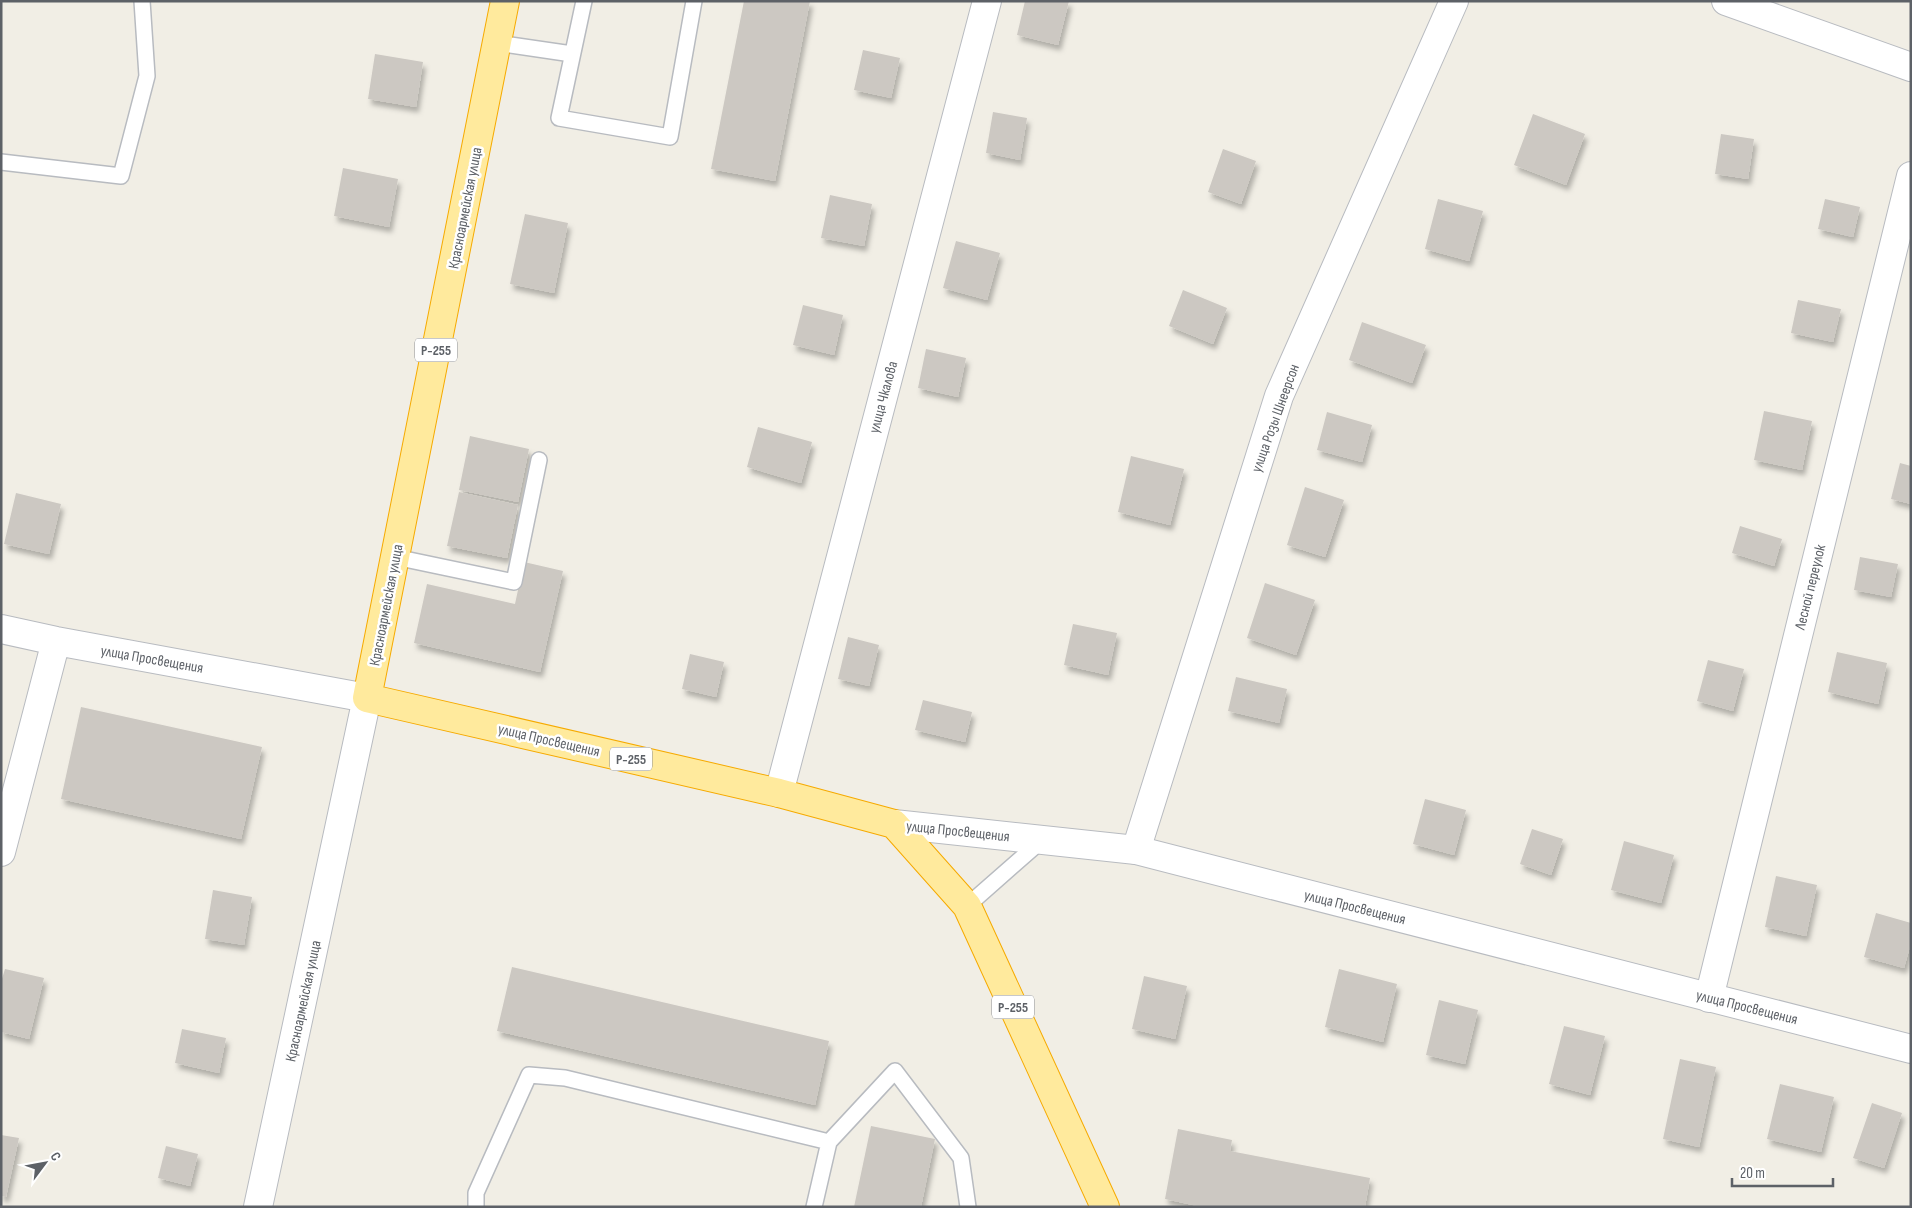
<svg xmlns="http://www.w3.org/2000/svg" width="1912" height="1208" font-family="'Sofia Sans Condensed',sans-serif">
	<defs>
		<filter id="shadow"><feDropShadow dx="3" dy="5.5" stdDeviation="2.5" flood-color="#0004"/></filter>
	</defs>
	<rect width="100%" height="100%" fill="#f1eee5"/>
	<!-- building -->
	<path fill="#ccc8c2" filter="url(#shadow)" d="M744,1h66l-35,180 -64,-12z
		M1025,1h44l-11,44 -41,-10z
		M863,50l37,8 -9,40 -37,-8z
		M375,54l48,8 -7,45 -48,-8z
		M993,112l34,6 -7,42 -34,-7z
		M1533,114l52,20 -19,51 -52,-20z
		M1721,134l33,5 -6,40 -33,-5z
		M1223,149l33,12 -15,43 -33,-12z
		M343,168l55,11 -9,48 -55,-11z
		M830,195l42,9 -8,42 -43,-8z
		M1438,199l45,12 -14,50 -44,-12z
		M1825,199l35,8 -7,30 -35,-8z
		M525,214l43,9 -14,70 -44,-9z
		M956,241l44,12 -13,47 -44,-12z
		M1183,290l44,18 -14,36 -44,-18z
		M1798,300l43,9 -8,33 -42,-9z
		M803,305l40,10 -9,40 -41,-10z
		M1362,322l64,23 -14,38 -63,-23z
		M926,349l40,9 -8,39 -40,-9z
		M1764,411l48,10 -10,49 -48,-10z
		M1327,412l45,13 -10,37 -45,-12z
		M758,427l54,15 -11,41 -54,-16z
		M470,436l59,13 -11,53 -59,-12z
		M1131,456l53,13 -14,56 -52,-13z
		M1900,463l11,3v38l-20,-5z
		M1305,487l39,13 -19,57 -38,-12z
		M459,492l59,13 -11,53 -60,-12z
		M16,493l45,11 -12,50 -45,-10z
		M1740,526l42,13 -8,27 -42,-13z
		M1860,557l38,7 -7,33 -37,-7z
		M524,562l39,9 -23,101 -126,-29 13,-59 88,20z
		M1265,583l50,17 -19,55 -49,-17z
		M1073,624l44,9 -9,42 -44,-10z
		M848,637l31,8 -10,41 -31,-7z
		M1837,652l50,11 -9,41 -50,-12z
		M690,654l34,8 -8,35 -34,-8z
		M1708,660l36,9 -11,42 -36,-10z
		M1236,677l51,12 -8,34 -51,-12z
		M923,700l49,12 -7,30 -50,-12z
		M81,707l181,40 -21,92 -180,-40z
		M1425,799l41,11 -12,45 -41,-11z
		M1532,829l31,10 -12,36 -31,-11z
		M1624,841l50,14 -13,48 -50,-13z
		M1776,876l41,9 -11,51 -41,-9z
		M213,890l39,7 -8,48 -39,-6z
		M1876,913l35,10v20l-7,25 -40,-11z
		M512,967l317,74 -14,64 -318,-74z
		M5,969l39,9 -15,61 -28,-7v-50z
		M1339,969l58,15 -14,58 -58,-15z
		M1144,976l43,10 -12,53 -43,-10z
		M1439,1000l39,10 -13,54 -39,-9z
		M1564,1026l41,10 -15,59 -41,-11z
		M182,1029l44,9 -7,35 -44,-10z
		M1680,1059l36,8 -17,80 -36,-8z
		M1780,1084l54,13 -13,55 -54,-13z
		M1872,1103l30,10 -18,55 -31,-10z
		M871,1126l64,13 -14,68h-67z
		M1178,1129l54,11 -2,11 140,27 -5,29h-163l-37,-8z
		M1,1135l18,3 -13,59 -5,-1z
		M166,1146l32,8 -8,32 -32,-8z"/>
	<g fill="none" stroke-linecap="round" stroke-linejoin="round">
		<!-- service casing -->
		<g stroke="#b8bbc0" stroke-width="18">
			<path id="service" d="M584,1l-25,117 111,19 24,-136
				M497,43l75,11
				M1,162l120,14 26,-100 -5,-75
				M395,557l119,25 25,-122
				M967,906l75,-66
				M829,1142l66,-71 66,87 7,49
				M476,1207v-14l53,-118 36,3 264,64 -15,65"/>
		</g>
		<!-- minor casing -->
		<g stroke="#b8bbc0" stroke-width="30">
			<path id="minor" d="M1726,1l185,66
				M1,629l55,12 311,57 -109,509
				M779,793l208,-792
				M1136,850l143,-454 175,-395
				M1,852l55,-211
				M1709,998l202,-822"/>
		</g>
		<!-- tertiary casing -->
		<g stroke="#b8bbc0" stroke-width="30">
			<path id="tertiary" d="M894,824l242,26 775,199"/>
		</g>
		<!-- trunk casing -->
		<g stroke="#f6aa00" stroke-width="30">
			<path id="trunk" d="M505,1l-138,697 412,95 115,31 73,82 138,301"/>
		</g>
		<!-- service -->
		<use href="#service" stroke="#fff" stroke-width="15"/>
		<!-- minor -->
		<use href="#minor" stroke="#fff" stroke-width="28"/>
		<!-- tertiary -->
		<use href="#tertiary" stroke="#fff" stroke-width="28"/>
		<!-- trunk -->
		<use href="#trunk" stroke="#ffea9d" stroke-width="28"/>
	</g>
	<g text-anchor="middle" stroke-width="5" stroke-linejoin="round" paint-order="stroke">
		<!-- shield labels -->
		<g fill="#fff" stroke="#8e9095" stroke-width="1">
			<rect x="415" y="338.5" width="42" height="23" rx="4"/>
			<rect x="610" y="747.5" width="42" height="23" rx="4"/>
			<rect x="992" y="995.5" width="42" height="23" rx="4"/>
		</g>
		<g font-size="14" font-weight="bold" fill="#5d6167">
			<text x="436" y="355">Р-255</text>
			<text x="631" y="764">Р-255</text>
			<text x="1013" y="1012">Р-255</text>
		</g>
		<!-- street labels -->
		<g font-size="15" fill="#5d6167" stroke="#fff">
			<text transform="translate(465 208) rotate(-79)" y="5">Красноармейская улица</text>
			<text transform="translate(883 397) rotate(-75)" y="5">улица Чкалова</text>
			<text transform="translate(1275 418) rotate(-70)" y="5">улица Розы Шнеерсон</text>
			<text transform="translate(1810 587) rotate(-76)" y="5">Лесной переулок</text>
			<text transform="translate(386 605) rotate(-79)" y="5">Красноармейская улица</text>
			<text transform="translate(152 659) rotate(10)" y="5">улица Просвещения</text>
			<text transform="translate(549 740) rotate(13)" y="5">улица Просвещения</text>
			<text transform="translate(958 831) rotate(6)" y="5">улица Просвещения</text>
			<text transform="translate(1355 907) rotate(14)" y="5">улица Просвещения</text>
			<text transform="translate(303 1001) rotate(-78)" y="5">Красноармейская улица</text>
			<text transform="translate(1747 1007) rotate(14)" y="5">улица Просвещения</text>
		</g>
	</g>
	<!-- border -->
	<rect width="1912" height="1208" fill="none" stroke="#5d6167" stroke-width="5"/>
	<!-- north arrow -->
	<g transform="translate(45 1163) rotate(58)" stroke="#ffffff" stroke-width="4" paint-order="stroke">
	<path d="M0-4L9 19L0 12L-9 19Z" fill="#5d6167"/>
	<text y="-8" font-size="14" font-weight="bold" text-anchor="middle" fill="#5d6167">С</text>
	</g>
	<!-- scale -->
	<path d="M1732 1178v8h101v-8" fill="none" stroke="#5d6167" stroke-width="2.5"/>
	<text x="1740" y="1178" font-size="15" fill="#5d6167" stroke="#ffffff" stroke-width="4" paint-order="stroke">20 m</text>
</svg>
